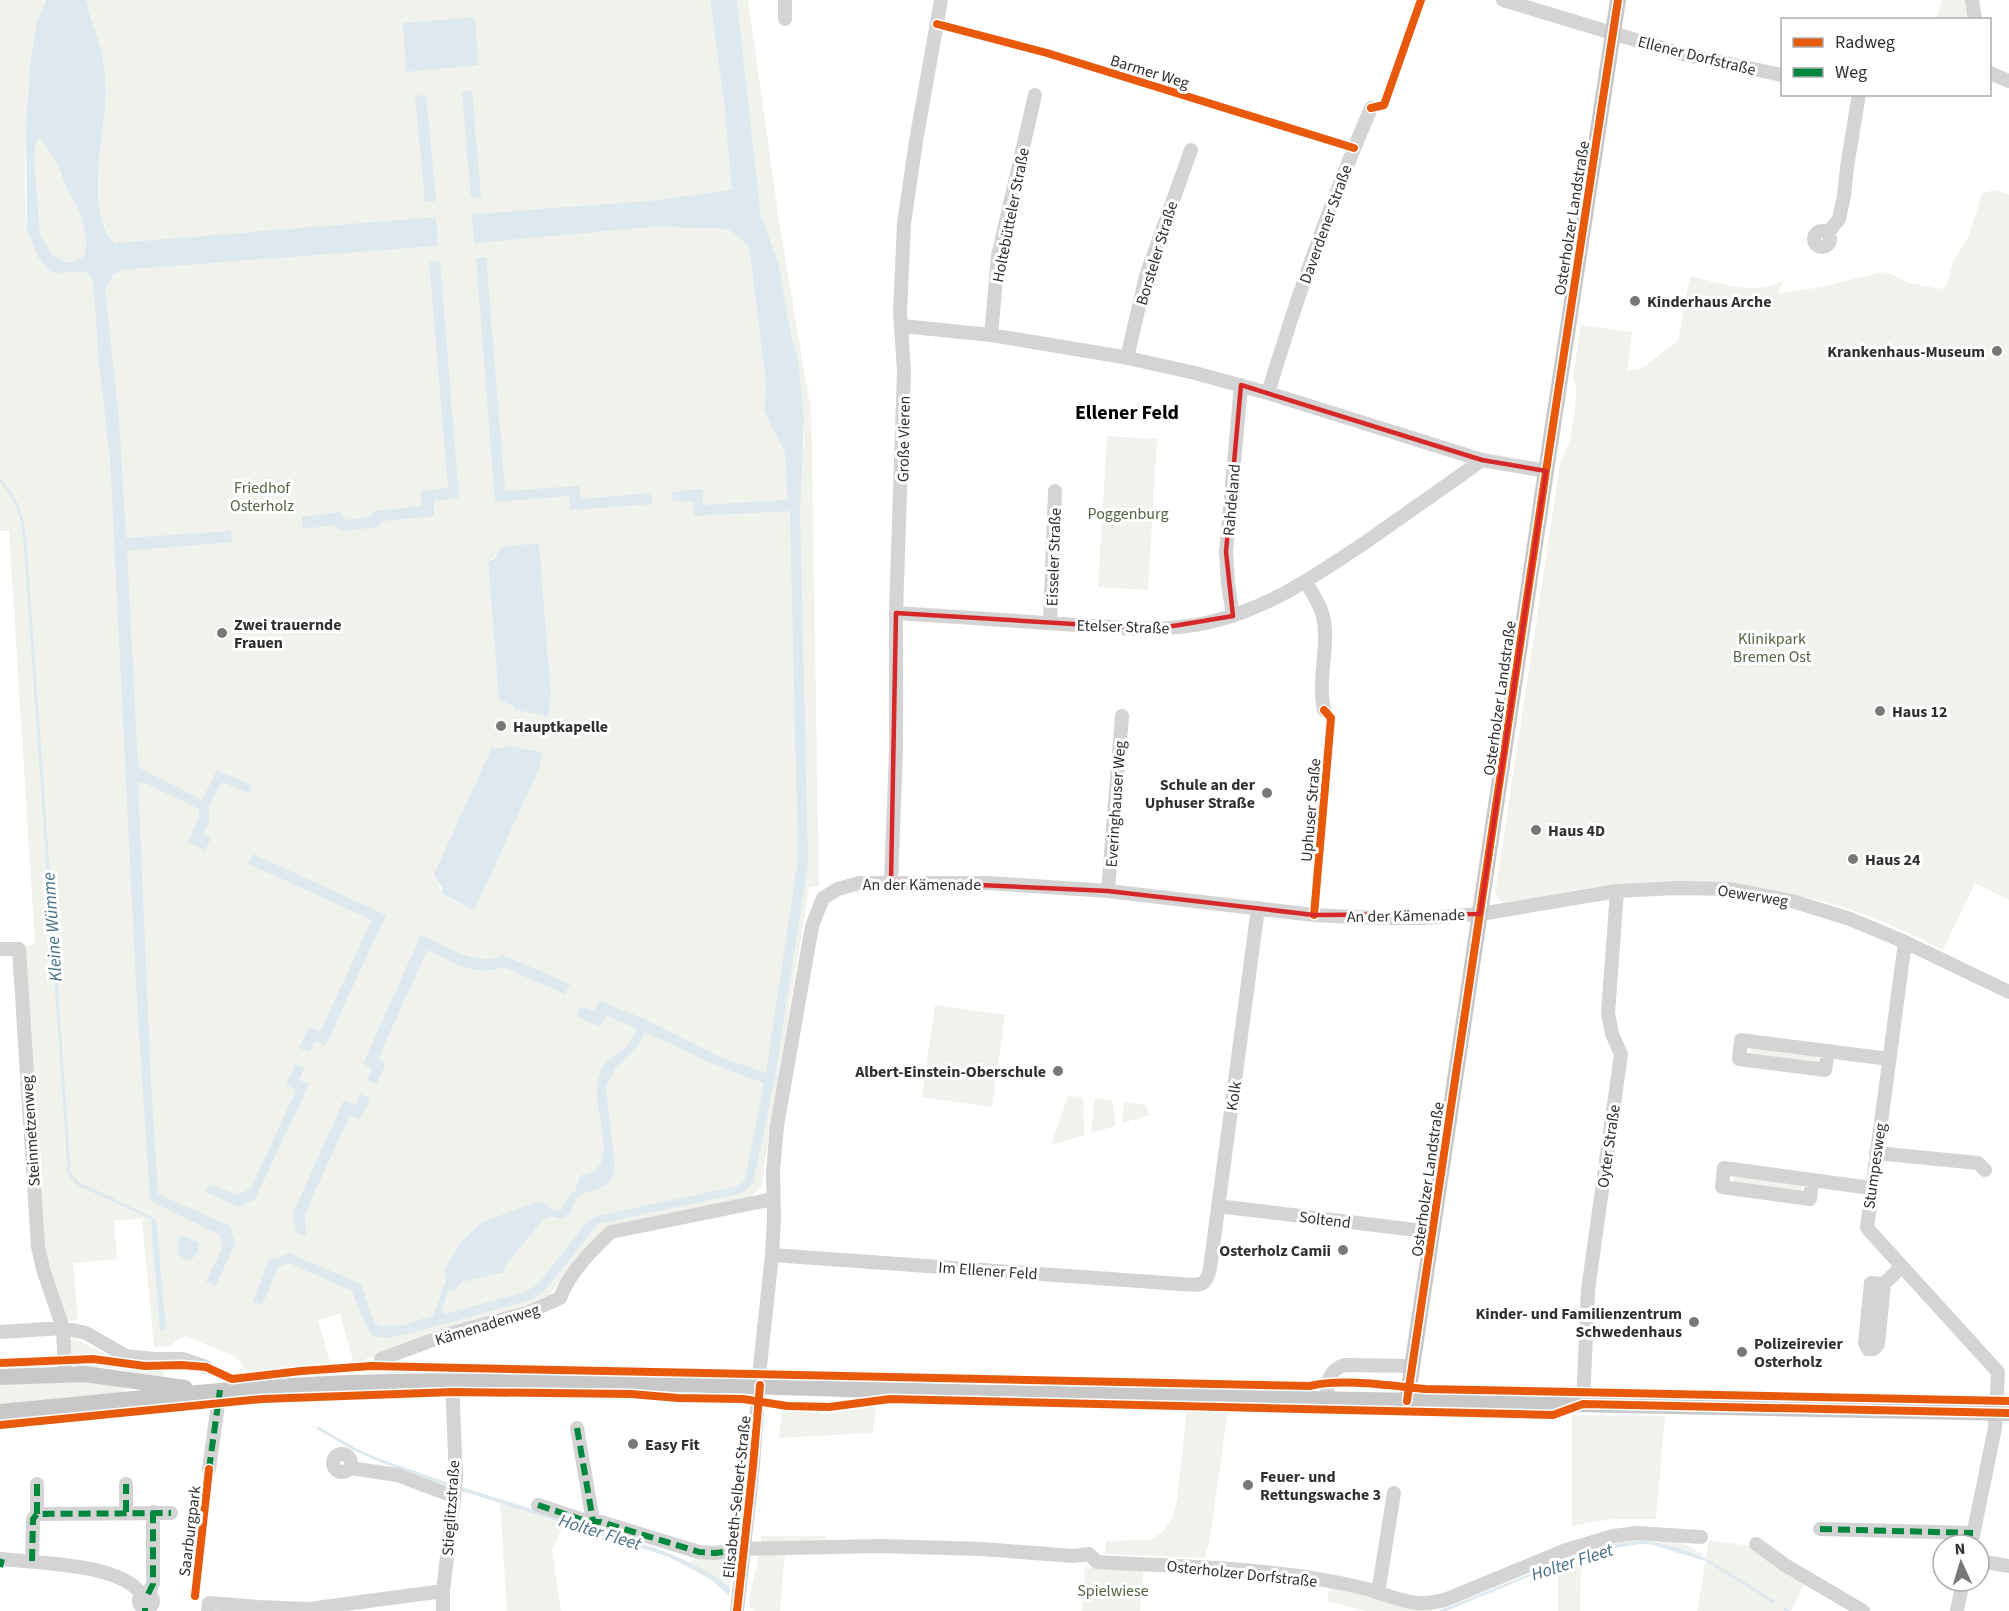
<svg xmlns="http://www.w3.org/2000/svg" width="2009" height="1611" font-family="'Source Sans 3',sans-serif">
	<rect width="100%" height="100%" fill="#fff"/>
	<!-- green -->
	<path fill="#f0f2ec" fill-rule="evenodd" d="M0,0h46l-9,23 -7,41 -4,65 -1,59 2,41 28,44 27,-1 25,12 13,-14 318,-24 -2,-28 -319,25c-31,-21 -15,-102 -12,-134 1,-14 1,-28 -1,-42 -2,-23 -13,-44 -18,-67h624l14,103 9,87 -85,11 -175,13 1,28 178,-15 77,2 20,17 17,139 -2,26 40,38v-31l-5,-53 -10,-40 -10,-61 -18,-48 -24,-216h11l31,220 30,180 2,1 8,485 -10,2 -48,299 -11,10 -148,34 -55,67 -11,7 -110,31 -72,28 -14,-50 -22,6 13,46 -84,6 -11,-15 -51,-21 -11,6 -2,4 -18,1 -12,-128 -28,1 3,39 -44,4 5,57 -19,2 -19,-56 -19,-317 14,-5 -26,-413h-9zM539,544l12,151 -3,20 -32,-5 -4,-5 -13,-6 -11,-137 12,-10zM505,748l36,4 -2,17 -65,140 -32,-14 -4,-15 61,-131zM533,1203l18,12 -8,5 -37,45 -44,17 -6,7 -13,-2 3,-8 -1,-9 14,-26 48,-31z
		M1942,0h26l3,19 -35,1z
		M40,138l17,25 8,21 15,29 7,29 -4,16 -15,5 -17,-9 -11,-20 -6,-76 2,-15z
		M1995,190l14,5v705l-34,-17 -32,67c-26,-13 -52,-26 -80,-36 -79,-28 -160,-38 -243,-30 -40,4 -79,14 -118,18l-7,-8 65,-430 11,-27 6,-46 -4,-15 8,-51 51,7 -5,39 14,-2 37,-28 12,-65c32,7 64,21 94,4l-7,14 44,-7 62,-15 13,4 12,7 32,6 7,-4 6,-23 16,-26 12,-40 2,-3z
		M1107,436l50,3 -9,151 -50,-3z
		M935,1005l70,10 -13,92 -70,-10z
		M1752,1044l67,9 -2,13 -66,-9z
		M1068,1096l15,1 1,38 -33,10z
		M1095,1098l17,2 4,26 -25,7z
		M1124,1102l21,3 5,10 -28,8z
		M1734,1173l69,9 -2,12 -68,-9z
		M73,1338l40,20 -1,1 -41,-2 -1,-17z
		M70,1362l96,7 -4,8 -51,-9 -39,-2z
		M376,1367l13,3 59,2v3l-81,-2 -1,-5z
		M61,1379l64,6 -1,7 -124,15v-21z
		M1105,1385l156,2 -2,4 -153,-4z
		M876,1406l-3,27 -94,5 3,-28 46,4z
		M1187,1409l41,1 -19,134 -5,14 -99,-4 1,-13 45,-1 11,-8 10,-13 5,-19z
		M1572,1415l93,1 -9,103h-44l-40,7z
		M500,1503l64,21 -12,26 9,61h-54z
		M761,1536h64l1,5h-51l-4,3 -10,-1z
		M1612,1539l52,1 17,3 22,11v2c-17,-6 -36,-14 -54,-14 -65,-1 -142,40 -202,65v-4z
		M1709,1540l48,7 48,35 -14,29h-94z
		M785,1553l-5,58h-24l-7,-5c0,-18 8,-34 10,-52z
		M697,1556l31,1 4,2 -2,29 -7,-7 -34,-17z
		M1581,1560l-1,51h-22v-43z
		M1085,1567h59l-4,44h-58z
		M1329,1587c9,2 19,2 28,5 26,7 47,19 75,17v2h-66l-39,-10z"/>
	<!-- water -->
	<path fill="#dde8ef" fill-rule="evenodd" d="M46,0h40c5,23 16,44 18,67 2,14 2,28 1,42 -3,32 -19,113 11,134l320,-26 2,29 -317,24 -8,6 -8,14 14,130 7,118 105,-7 1,11 -105,9 11,216 64,33 15,-30 35,15 -3,8 -27,-11 -13,23v16l-6,13 8,4 -6,12 -17,-8 11,-24v-9l-54,-26 -7,-1 13,302 7,110 72,32 5,17 -19,43 -10,-4 17,-36 -3,-11 -70,-34 -14,-219 -26,-525 -11,-92 -5,-75 -2,-12 -4,-4 -6,-2 -27,1 -7,-4 -10,-12 -11,-28 -1,-100 4,-65 7,-41zM40,138l17,25 8,21 15,29 7,29 -4,16 -15,5 -17,-9 -11,-20 -6,-76 2,-15z
		M710,0h27l24,216 18,48 10,61 10,40 5,53 -4,92 8,353 -34,220 -21,100 -11,10 -144,31 -53,66 -15,10 -115,32 -27,6 -15,-2 -9,-14 -12,-31 -63,-28 -11,4 -16,38 -9,-4 16,-42 8,-1 12,-5 72,31 13,39 8,3 22,-1 30,-10 12,-36 -1,-9 14,-26 8,-8 14,-13 52,-20 9,-1 11,8 6,1 4,-4 7,-13 5,-3 6,-16c38,-2 17,-56 16,-77 -1,-10 1,-23 6,-32 5,-8 11,-10 18,-15 7,-5 12,-15 17,-22l-32,-14 -6,12 -23,-11 4,-9 14,4 4,-10 43,17 80,40 44,15 32,-213 -8,-349 -96,5 -1,-15h-20l-1,-9 30,-3 1,16 85,-5 -3,-48 -21,-41 2,-26 -17,-139 -20,-17 -77,-2 -178,16 -2,-29 176,-13 84,-11 -8,-87zM645,1032l75,35 44,16 -19,97 -7,6 -141,30 -10,6 -49,62 -13,8 -80,22 -4,-3 7,-20 8,-2 6,-7 42,-10 2,-7 37,-45 8,-4 11,3c10,-5 8,-11 14,-19 12,-16 26,-2 39,-28l-9,-85 9,-18 23,-23z
		M475,17l3,48 -72,7 -3,-49z
		M472,91l9,106h-10l-9,-105z
		M426,95l10,106 -11,1 -10,-106z
		M486,257l19,234 74,-5 2,13 70,-6 1,11 -82,6 -1,-14 -74,6 -19,-244z
		M429,261h11l19,237 -25,3v15l-51,5 -5,6 -37,4 -6,-6 -32,4 -1,-12 37,-5 7,8 24,-3 5,-6 46,-5v-15l27,-3z
		M539,543l12,152 -3,21 -32,-6 -4,-5 -13,-5 -11,-138 7,-4 6,-11z
		M509,746l33,6 -3,17 -65,141 -32,-16v-6l-8,-14 58,-126 7,1z
		M253,854l133,61 -61,131 -10,-5 -5,11 -11,-4 10,-21 11,5 52,-112 -123,-56z
		M421,935c23,10 58,34 82,20l67,29 -5,10 -62,-27c-29,11 -49,-6 -76,-17l-49,109 8,4 -9,21 -10,-4 5,-12 -9,-4z
		M295,1064l9,4 -5,12 10,4 -54,115 -15,8 -35,-15 5,-8 27,11 14,-7 45,-98 -10,-6z
		M360,1094l10,4 -10,21 -10,-4 -45,98 1,24 -10,-5 -3,-19 51,-113 11,5z
		M68,1164l3,9 8,9 77,37 10,111h-6l-9,-111 -72,-33 -7,-6 -6,-10z
		M184,1236l15,7 -1,9 -8,9 -11,-5 -1,-18z
		M462,1487l191,60c23,9 60,24 77,41l-1,8 -17,-16 -43,-23 -207,-66z
		M1640,1541c23,1 44,8 66,17l-1,3 -52,-16 -12,-1 -33,5 -42,12 -120,50h-8l136,-55 42,-12z"/>
	<g fill="none" stroke-linecap="round" stroke-linejoin="round">
		<!-- stream -->
		<path stroke="#dde8ef" stroke-width="3" d="M0,480c18,21 22,34 25,61l44,626
			M318,1428l36,21 27,12 69,24
			M1708,1561l66,41
			M1785,1609l3,2"/>
		<!-- minor -->
		<path stroke="#d4d4d4" stroke-width="14" d="M1503,0l179,54 100,21
			M1972,0l3,20
			M785,19v-19
			M1990,73l19,8
			M1814 239a8 8 0 1 1 16 0a8 8 0 1 1-16 0Z
			M1828,233l11,-14 5,-23 3,-29 12,-73
			M902,326l89,9 132,22 72,16 73,20 214,67 64,11
			M991,335l7,-79 37,-161
			M1127,358l19,-82 45,-126
			M1268,393c29,-97 63,-192 103,-285
			M1306,582c6,11 14,22 17,34 7,28 -6,62 1,94
			M896,613l227,15c30,1 61,1 91,-7 56,-14 101,-45 149,-77 40,-28 80,-56 119,-84
			M1233,616l-5,-32 -2,-32 15,-167
			M1050,622l5,-131
			M891,881l5,-130v-138l8,-242 -4,-59 4,-88 12,-83 25,-141
			M1108,891l14,-175
			M1905,942l-38,286 131,144 -3,56 -24,117
			M0,949h19l19,298 5,22 20,59 2,46
			M1828,1051l-3,19 -86,-11 2,-19 148,19
			M1876,1153l102,10 7,7
			M1812,1180l-2,19 -88,-12 2,-19 147,20
			M1218,1206l214,26
			M772,1255l409,29c18,1 25,4 29,-16l48,-360
			M1884,1284l-13,-1 -6,60 3,6h6l4,-5 6,-60 17,-17
			M0,1332l63,-4 23,5 40,23 27,3h29l24,8
			M381,1359l71,-26 75,-20 33,-15c10,-26 31,-47 51,-66l162,-33
			M1326,1398c2,-15 1,-27 18,-33l68,1
			M1583,1404l5,-114 33,-236 -9,-20 -4,-21 9,-122
			M577,1428l16,93
			M333 1463a9 9 0 1 1 18 0a9 9 0 1 1-18 0Z
			M350,1468l47,7 56,21
			M209,1469l11,-79
			M37,1484v30
			M538,1505l45,15 18,2 98,30 16,1 29,-4 137,-3 100,3 93,7 15,-2 8,8c89,5 179,5 266,26 31,8 51,22 84,11l119,-49 47,-14 24,-3 64,4
			M126,1512v-28
			M1820,1529l153,4
			M1756,1544l29,21 78,46
			M0,1559c36,4 121,4 142,36
			M32,1561l1,-42 4,-5 134,-1
			M1979,1561l30,5
			M1378,1593l16,-100
			M139 1601a7 7 0 1 1 14 0a7 7 0 1 1-14 0Z
			M148,1594l5,-10v-72
			M208,1611l1,-8 49,4 51,2 134,-18
			M443,1611v-20l13,-112 -4,-98
			M737,1611l16,-145 7,-100 12,-111 2,-37 -1,-47 4,-45 35,-200 11,-28 15,-9 21,-6h129l120,8 206,24 62,3h48l56,-4 137,-23 59,-3 54,1 62,12 58,18 55,23 104,50
			M1957,1611l6,-30"/>
		<!-- major -->
		<path stroke="#c8c8c8" stroke-width="16" d="M0,1377l85,-3 100,14
			M1407,1401l139,-930 72,-471
			M0,1412c131,-12 261,-28 393,-30 202,-4 404,7 606,11 337,6 673,13 1010,20"/>
		<!-- quiet -->
		<path stroke="#00873e" stroke-width="6" stroke-dasharray="12 6" stroke-linecap="butt" d="M577,1428l16,93
			M209,1469l11,-79
			M37,1484v30
			M538,1505l45,15 18,2 98,30 16,1 29,-4
			M126,1512v-28
			M1820,1529l153,4
			M32,1561l1,-42 4,-5 134,-1
			M0,1567l2,-8
			M148,1594l5,-10v-72
			M145,1611v-3"/>
		<!-- cycleway casing -->
		<g stroke="#fff" stroke-width="11">
			<path id="cycleway" d="M937,24l110,29 307,95
				M1371,108l13,-3 37,-105
				M1314,915l17,-197 -7,-8
				M0,1363l93,-4 52,7 36,-1 25,2 26,12 69,-8 70,-5 939,20c32,-8 82,0 116,3l583,12
				M1407,1401l139,-930 72,-471
				M0,1425l262,-26 191,-7 178,2 47,4 65,1 44,7 42,1 61,-8 663,16 30,-11 426,9
				M195,1596l14,-127
				M737,1611l16,-145 7,-81"/>
		</g>
		<!-- cycleway -->
		<use href="#cycleway" stroke="#e8590c" stroke-width="8"/>
	</g>
	<!-- marked area -->
	<path fill="none" stroke="#d62828" stroke-width="4.5" stroke-linejoin="round" d="M1241,385l241,75 64,11 -66,443 -166,1 -206,-24 -217,-10 5,-268 259,16 78,-13 -7,-64z"/>
	<!-- markers -->
	<g fill="#787878" stroke="#fff" stroke-width="2">
		<circle cx="1635" cy="301" r="6"/>
		<circle cx="1997" cy="351" r="6"/>
		<circle cx="222" cy="633" r="6"/>
		<circle cx="1880" cy="711" r="6"/>
		<circle cx="501" cy="726" r="6"/>
		<circle cx="1267" cy="793" r="6"/>
		<circle cx="1536" cy="830" r="6"/>
		<circle cx="1853" cy="859" r="6"/>
		<circle cx="1058" cy="1071" r="6"/>
		<circle cx="1343" cy="1250" r="6"/>
		<circle cx="1694" cy="1322" r="6"/>
		<circle cx="1742" cy="1352" r="6"/>
		<circle cx="633" cy="1444" r="6"/>
		<circle cx="1248" cy="1485" r="6"/>
	</g>
	<g text-anchor="middle" stroke-width="6" stroke-linejoin="round" paint-order="stroke">
		<!-- street labels -->
		<g font-size="16" fill="#303030" stroke="#fff">
			<text transform="translate(1697 55) rotate(14)" y="6">Ellener Dorfstraße</text>
			<text transform="translate(1150 71) rotate(17)" y="6">Barmer Weg</text>
			<text transform="translate(1010 215) rotate(-79)" y="6">Holtebütteler Straße</text>
			<text transform="translate(1571 218) rotate(-81)" y="6">Osterholzer Landstraße</text>
			<text transform="translate(1325 224) rotate(-70)" y="6">Daverdener Straße</text>
			<text transform="translate(1156 253) rotate(-73)" y="6">Borsteler Straße</text>
			<text transform="translate(903 439) rotate(-89)" y="6">Große Vieren</text>
			<text transform="translate(1231 500) rotate(-85)" y="6">Rahdeland</text>
			<text transform="translate(1053 557) rotate(-88)" y="6">Eisseler Straße</text>
			<text transform="translate(1123 626) rotate(2)" y="6">Etelser Straße</text>
			<text transform="translate(1499 698) rotate(-82)" y="6">Osterholzer Landstraße</text>
			<text transform="translate(1115 804) rotate(-86)" y="6">Everinghauser Weg</text>
			<text transform="translate(1310 810) rotate(-85)" y="6">Uphuser Straße</text>
			<text x="922" y="890">An der Kämenade</text>
			<text transform="translate(1753 895) rotate(9)" y="6">Oewerweg</text>
			<text transform="translate(1406 915) rotate(-1)" y="6">An der Kämenade</text>
			<text transform="translate(1233 1096) rotate(-82)" y="6">Kolk</text>
			<text transform="translate(30 1131) rotate(-94)" y="6">Steinmetzenweg</text>
			<text transform="translate(1608 1146) rotate(-82)" y="6">Oyter Straße</text>
			<text transform="translate(1874 1166) rotate(-82)" y="6">Stumpesweg</text>
			<text transform="translate(1427 1179) rotate(-82)" y="6">Osterholzer Landstraße</text>
			<text transform="translate(1325 1219) rotate(7)" y="6">Soltend</text>
			<text transform="translate(988 1270) rotate(4)" y="6">Im Ellener Feld</text>
			<text transform="translate(487 1324) rotate(-17)" y="6">Kämenadenweg</text>
			<text transform="translate(736 1497) rotate(-84)" y="6">Elisabeth-Selbert-Straße</text>
			<text transform="translate(450 1508) rotate(-86)" y="6">Stieglitzstraße</text>
			<text transform="translate(189 1531) rotate(-83)" y="6">Saarburgpark</text>
			<text transform="translate(1242 1573) rotate(6)" y="6">Osterholzer Dorfstraße</text>
		</g>
		<!-- poi labels -->
		<g font-size="16" font-weight="bold" fill="#303030" stroke="#fff" text-anchor="start">
			<text x="1647" y="307">Kinderhaus Arche</text>
			<text x="1985" y="357" text-anchor="end">Krankenhaus-Museum</text>
			<text x="234" y="630">Zwei trauernde<tspan x="234" dy="18">Frauen</tspan></text>
			<text x="1892" y="717">Haus 12</text>
			<text x="513" y="732">Hauptkapelle</text>
			<text x="1255" y="790" text-anchor="end">Schule an der<tspan x="1255" dy="18">Uphuser Straße</tspan></text>
			<text x="1548" y="836">Haus 4D</text>
			<text x="1865" y="865">Haus 24</text>
			<text x="1046" y="1077" text-anchor="end">Albert-Einstein-Oberschule</text>
			<text x="1331" y="1256" text-anchor="end">Osterholz Camii</text>
			<text x="1682" y="1319" text-anchor="end">Kinder- und Familienzentrum<tspan x="1682" dy="18">Schwedenhaus</tspan></text>
			<text x="1754" y="1349">Polizeirevier<tspan x="1754" dy="18">Osterholz</tspan></text>
			<text x="645" y="1450">Easy Fit</text>
			<text x="1260" y="1482">Feuer- und<tspan x="1260" dy="18">Rettungswache 3</tspan></text>
		</g>
		<!-- park labels -->
		<g font-size="16" fill="#536643" stroke="#fff">
			<text x="262" y="493">Friedhof<tspan x="262" dy="18">Osterholz</tspan></text>
			<text x="1128" y="519">Poggenburg</text>
			<text x="1772" y="644">Klinikpark<tspan x="1772" dy="18">Bremen Ost</tspan></text>
			<text x="1113" y="1596">Spielwiese</text>
		</g>
		<!-- water labels -->
		<g font-size="18" font-style="italic" fill="#486f88" stroke="#fff">
			<text transform="translate(52 927) rotate(-94)" y="6">Kleine Wümme</text>
			<text transform="translate(600 1532) rotate(17)" y="6">Holter Fleet</text>
			<text transform="translate(1572 1562) rotate(-18)" y="6">Holter Fleet</text>
		</g>
		<!-- quarter labels -->
		<g font-size="20" font-weight="bold" fill="#000" stroke="#fff">
			<text x="1127" y="419">Ellener Feld</text>
		</g>
	</g>
	<!-- legend -->
	<rect x="1781" y="18" width="210" height="78" fill="#ffffff" stroke="#acacac" stroke-width="1.5"/>
	<rect x="1793" y="38" width="30" height="9" fill="#e8590c" stroke="#acacac" stroke-width="1.5"/>
	<text x="1835" y="48" font-size="18" fill="#303030">Radweg</text>
	<rect x="1793" y="68" width="30" height="9" fill="#00873e" stroke="#acacac" stroke-width="1.5"/>
	<text x="1835" y="78" font-size="18" fill="#303030">Weg</text>
	<!-- north arrow -->
	<g transform="translate(1961 1563) rotate(356)"><circle r="28" fill="#ffffff" stroke="#acacac" stroke-width="1.5"/>
	<path d="M0-4.5L10 22L0 15L-10 22Z" fill="#787878"/>
	<text y="-9" font-size="16" font-weight="bold" text-anchor="middle" fill="#303030">N</text>
	</g>
</svg>
